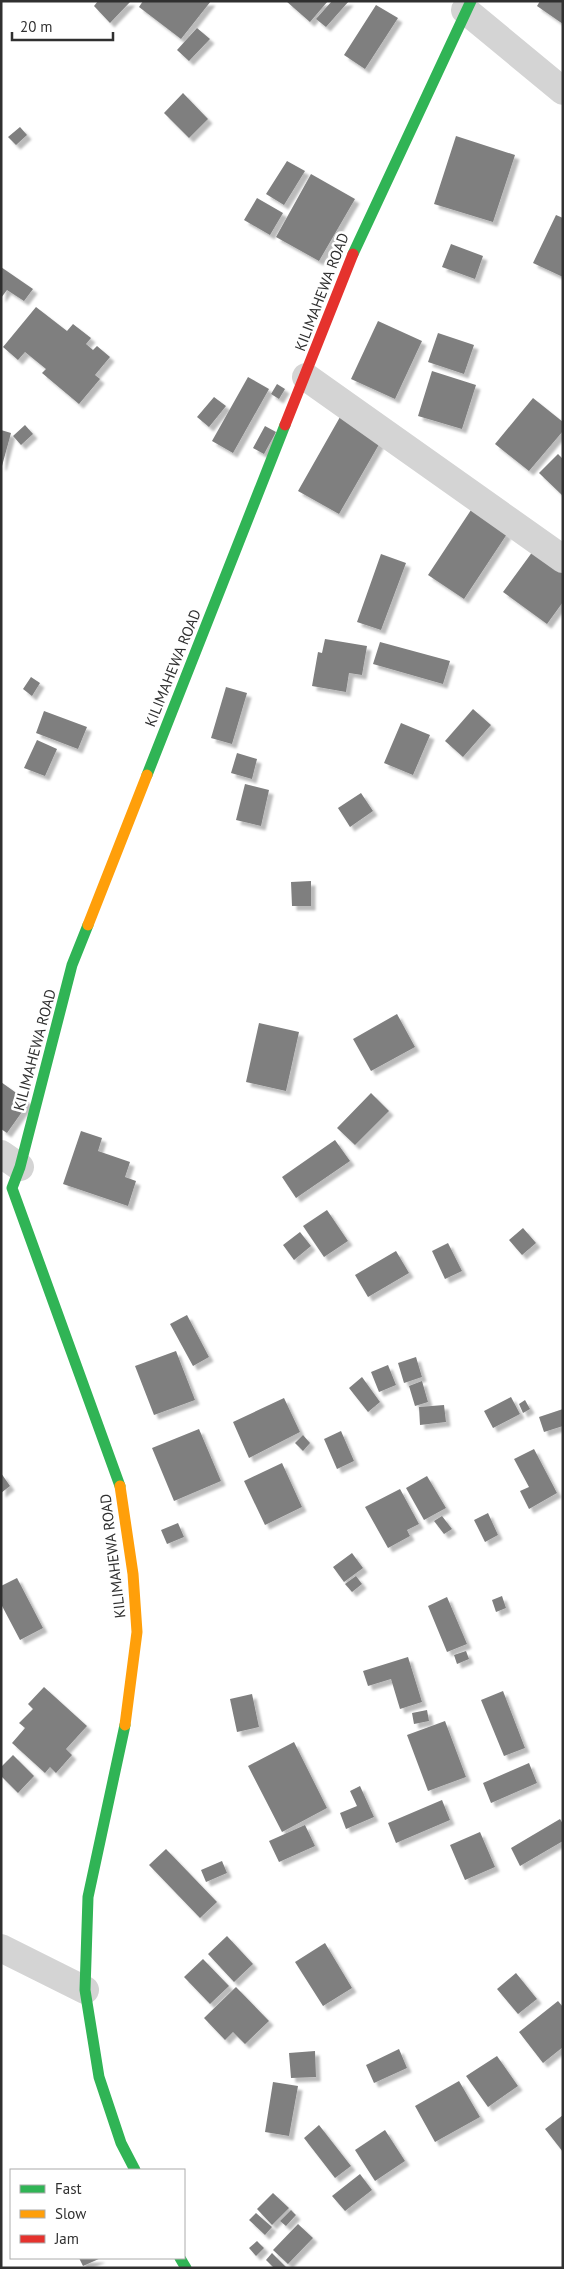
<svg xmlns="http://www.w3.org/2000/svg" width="564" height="2269" font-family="'PT Sans',sans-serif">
	<defs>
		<filter id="shadow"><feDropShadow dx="4.5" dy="4.5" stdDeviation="1" flood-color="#0004"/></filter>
	</defs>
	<rect width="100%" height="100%" fill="#fff"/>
	<!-- building -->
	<path fill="#7f7f7f" filter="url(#shadow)" d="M98,1h33l-21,22 -16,-17z
		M143,1h68l-30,38 -42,-32z
		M286,1h42l-18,21z
		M332,1h17l-23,26 -10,-8z
		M540,1h23v23l-26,-18z
		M376,5l22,13 -33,51 -21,-14z
		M197,28l13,11 -21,22 -12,-11z
		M183,93l25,26 -19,19 -25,-25z
		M20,127l7,8 -11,10 -8,-8z
		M456,136l59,19 -22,67 -59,-18z
		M287,161l18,10 -21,34 -18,-11z
		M311,174l44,25 -36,62 -43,-24z
		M257,198l26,15 -13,22 -26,-15z
		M556,215l7,3v59l-30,-14z
		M451,244l32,12 -8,23 -33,-12z
		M1,267l32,22 -9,12 -17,-11 -6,8z
		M36,307l31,24 6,-7 18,14 -5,6 7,6 4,-4 13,11 -15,18 5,4 -21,25 -37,-31 4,-4 -21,-17 -7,8 -15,-13z
		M378,321l44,20 -27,58 -44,-20z
		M438,333l36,12 -10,29 -36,-12z
		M432,371l44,14 -14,44 -44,-13z
		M248,377l21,12 -36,64 -21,-12z
		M277,384l8,5 -6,10 -8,-5z
		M214,397l12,9 -17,21 -12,-10z
		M533,398l30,24v9l-34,40 -34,-27z
		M340,417l41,24 -42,73 -41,-23z
		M25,425l8,9 -12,11 -8,-9z
		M265,426l11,6 -12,22 -11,-6z
		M1,430l10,3 -9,33h-1z
		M558,454l5,5v37l-24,-23z
		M471,510l36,24 -43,65 -36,-24z
		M533,551l30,22v29l-16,22 -44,-32z
		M381,554l25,9 -25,67 -24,-8z
		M325,639l42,7 -5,29 -13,-2 -3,19 -34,-6 6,-34 4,1z
		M380,642l70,19 -7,23 -70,-20z
		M31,677l9,6 -8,13 -9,-7z
		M226,687l21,6 -15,51 -21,-6z
		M473,709l18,16 -28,32 -18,-16z
		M44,711l43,16 -9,22 -42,-16z
		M401,723l29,12 -17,40 -29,-12z
		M37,740l20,9 -12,27 -21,-8z
		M237,753l20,6 -5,20 -21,-6z
		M245,784l24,6 -8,36 -25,-6z
		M361,793l12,18 -23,16 -12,-19z
		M311,881v25h-19l-1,-24z
		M397,1014l18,33 -44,24 -18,-32z
		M259,1023l40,9 -13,59 -40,-9z
		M1,1082l28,20 -22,31 -6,-4z
		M371,1093l18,18 -34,34 -18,-17z
		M81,1131l21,7 -4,13 32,11 -5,15 11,4 -8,25 -65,-22z
		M335,1140l15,21 -54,37 -14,-21z
		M327,1210l21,31 -24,16 -21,-31z
		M523,1228l13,15 -14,12 -13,-15z
		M300,1232l11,14 -17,14 -11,-15z
		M448,1243l14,28 -17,8 -13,-28z
		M396,1251l13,22 -41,24 -13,-22z
		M187,1315l22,42 -16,9 -23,-42z
		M176,1351l19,49 -41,15 -19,-49z
		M416,1357l6,20 -18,6 -6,-20z
		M388,1365l8,20 -17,7 -8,-20z
		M362,1377l18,25 -12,10 -19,-24z
		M422,1381l6,21 -13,4 -6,-20z
		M511,1397l9,17 -27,14 -9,-17z
		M284,1398l16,34 -51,26 -16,-36z
		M525,1400l5,9 -7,4 -4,-9z
		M444,1405l2,17 -26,3 -1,-18z
		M563,1409v17l-19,6 -5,-15z
		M199,1429l22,52 -47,20 -22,-53z
		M341,1431l13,30 -17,8 -13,-30z
		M303,1435l7,8 -7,8 -8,-8z
		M534,1449l23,44 -28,16 -9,-18 9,-4 -15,-28z
		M282,1463l20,44 -37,18 -21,-44z
		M1,1473l9,13 -9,7z
		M427,1476l19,32 -22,12 -18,-32z
		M400,1489l19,35 -12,6 3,6 -22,12 -23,-41z
		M488,1513l10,22 -13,7 -11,-22z
		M442,1516l10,13 -8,5 -10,-13z
		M178,1523l6,14 -17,7 -6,-14z
		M352,1553l11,15 -19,14 -11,-15z
		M356,1576l6,8 -10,8 -7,-8z
		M17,1578l26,50 -23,12 -19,-36v-18z
		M502,1596l4,12 -10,4 -4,-12z
		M447,1597l20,47 -20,8 -19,-46z
		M466,1651l3,8 -12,5 -3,-9z
		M408,1657l14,45 -22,7 -9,-30 -23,7 -5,-15z
		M44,1687l43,39 -21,23 6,6 -16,18 -6,-6 -5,6 -33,-30 13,-15 -6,-5 14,-14 -5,-5z
		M503,1691l22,57 -21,8 -23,-56z
		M252,1694l7,33 -22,5 -7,-33z
		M427,1710l2,11 -15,3 -2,-11z
		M445,1721l21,56 -38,14 -21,-56z
		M294,1742l33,66 -45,24 -34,-66z
		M13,1755l21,21 -16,17 -17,-17v-9z
		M529,1763l8,20 -46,20 -8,-20z
		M360,1786l14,31 -28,12 -6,-16 17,-7 -7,-15z
		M442,1800l8,20 -54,23 -8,-20z
		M560,1819l3,5v17l-43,25 -9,-18z
		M305,1825l10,21 -36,16 -10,-21z
		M480,1832l15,35 -30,13 -15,-35z
		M166,1849l51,53 -17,16 -51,-53z
		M222,1861l5,12 -21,9 -5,-12z
		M227,1936l26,28 -19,18 -26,-28z
		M325,1943l27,45 -29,18 -28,-44z
		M203,1959l26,27 -19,18 -26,-27z
		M516,1973l21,26 -19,15 -21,-25z
		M236,1987l33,34 -24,23 -12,-12 -8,8 -21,-22z
		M558,2001l5,6v40l-20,16 -24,-31z
		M399,2049l8,19 -33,15 -8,-18z
		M315,2051l1,26 -25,1 -2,-25z
		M497,2056l21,30 -30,21 -22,-31z
		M459,2081l21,36 -45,25 -20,-36z
		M273,2082l25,4 -9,50 -24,-4z
		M563,2115v37l-18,-23z
		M319,2125l32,41 -16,12 -31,-40z
		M385,2130l20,31 -30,20 -20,-31z
		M360,2174l12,16 -27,21 -13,-15z
		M273,2193l16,15 -17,17 -15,-16z
		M291,2210l5,5 -10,11 -6,-5z
		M256,2213l16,14 -7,8 -16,-15z
		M298,2224l15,14 -25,26 -15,-14z
		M257,2241l7,7 -8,8 -7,-8z
		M272,2253l15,15h-13l-8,-8z
		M79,2258h22l-18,8z"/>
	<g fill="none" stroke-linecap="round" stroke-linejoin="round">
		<!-- street -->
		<path stroke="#d4d4d4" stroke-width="28" d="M465,10l98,81
			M306,377l257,182
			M1,1154l19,13
			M1,1948l84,42"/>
		<!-- fast -->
		<path stroke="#30b455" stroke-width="11" d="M353,254l118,-253
			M147,775l138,-350
			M88,925l-16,40 -52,202 -8,21 108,298
			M125,1725l-37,172 -3,93 14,87 22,66 14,27
			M180,2258l6,10"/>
		<!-- slow -->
		<path stroke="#ff9f0a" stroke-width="11" d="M88,925l59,-150
			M120,1486l13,88 4,58 -12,93"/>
		<!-- jam -->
		<path stroke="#e5322d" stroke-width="11" d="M285,425l68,-171"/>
	</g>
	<g text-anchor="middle" stroke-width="5" stroke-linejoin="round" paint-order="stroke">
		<!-- street labels -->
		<g font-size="15" fill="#303030" stroke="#fff">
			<text transform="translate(322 292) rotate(-69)" y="5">KILIMAHEWA ROAD</text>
			<text transform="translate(173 668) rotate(-68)" y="5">KILIMAHEWA ROAD</text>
			<text transform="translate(35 1050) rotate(-75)" y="5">KILIMAHEWA ROAD</text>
			<text transform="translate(113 1556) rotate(-97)" y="5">KILIMAHEWA ROAD</text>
		</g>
	</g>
	<!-- border -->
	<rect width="564" height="2269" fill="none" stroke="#303030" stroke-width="5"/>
	<!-- legend -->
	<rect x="10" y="2169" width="175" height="90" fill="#ffffff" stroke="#acacac"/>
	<rect x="20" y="2185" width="25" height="8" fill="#30b455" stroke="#acacac"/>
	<text x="55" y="2194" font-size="15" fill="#303030">Fast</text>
	<rect x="20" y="2210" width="25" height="8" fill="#ff9f0a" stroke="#acacac"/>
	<text x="55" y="2219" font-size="15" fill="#303030">Slow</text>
	<rect x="20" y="2235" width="25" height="8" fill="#e5322d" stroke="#acacac"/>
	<text x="55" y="2244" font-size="15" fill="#303030">Jam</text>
	<!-- scale -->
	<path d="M12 32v8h101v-8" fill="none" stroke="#303030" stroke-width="2.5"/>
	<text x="20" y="32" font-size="15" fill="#303030" stroke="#ffffff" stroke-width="4" paint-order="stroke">20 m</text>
</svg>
